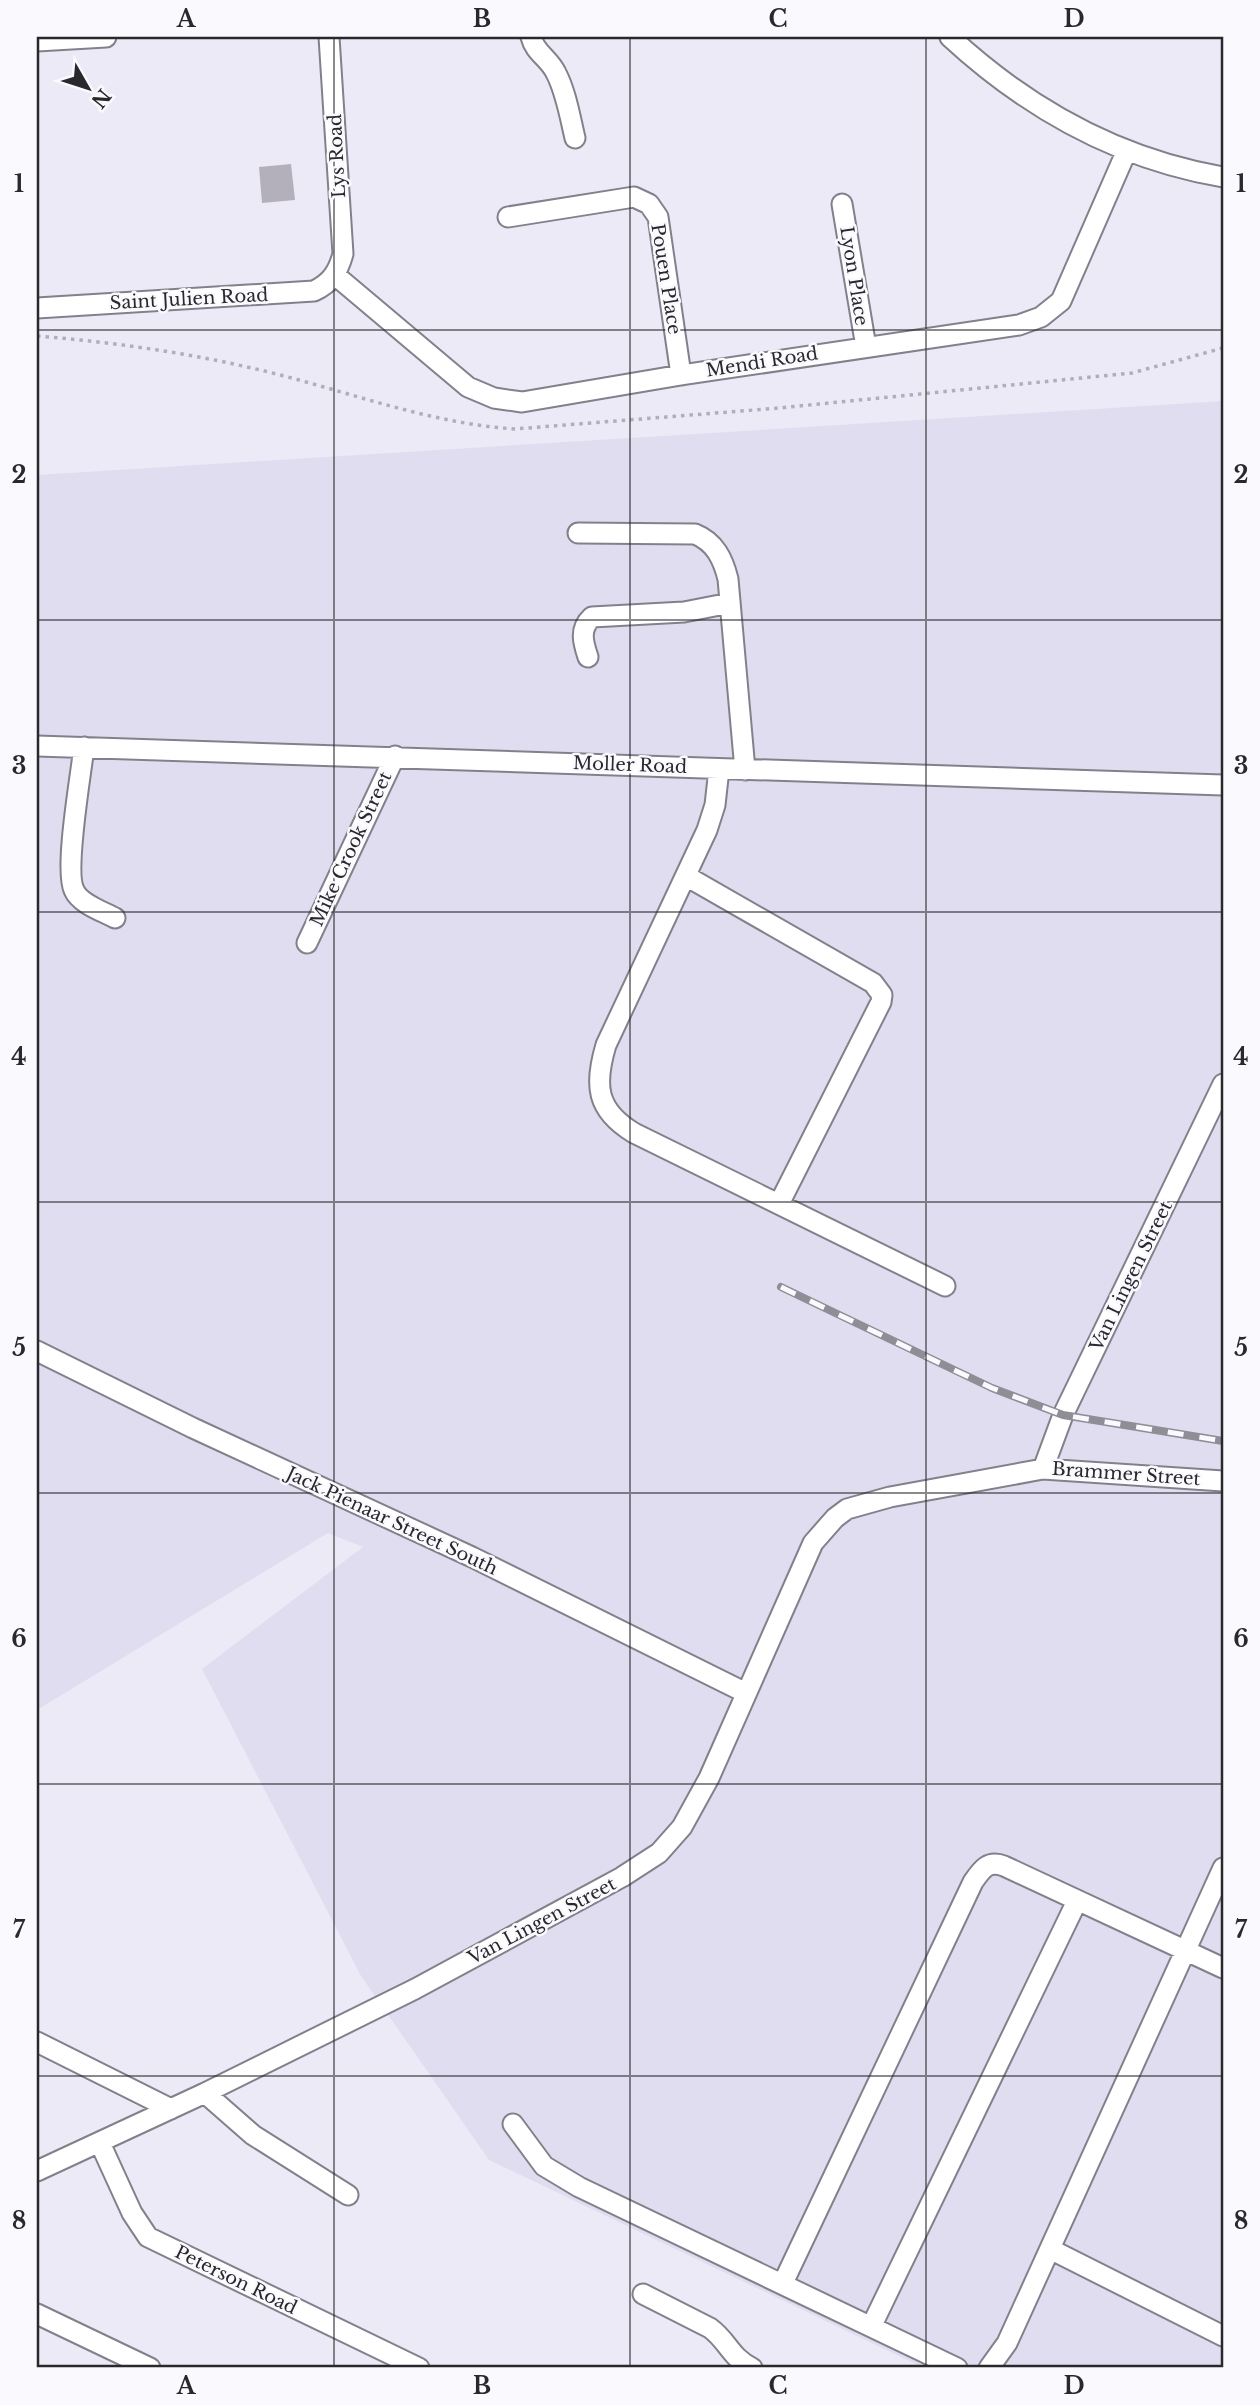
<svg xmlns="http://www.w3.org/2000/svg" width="1260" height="2405" font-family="'Libre Baskerville',serif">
	<rect width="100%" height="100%" fill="#edeaf7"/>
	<!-- built -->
	<path fill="#e1ddf0" d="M1223,401v1967h-299l-435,-208 -128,-184 -159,-307 161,-122 -35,-14 -291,177v-1235z"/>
	<!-- building -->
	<path fill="#b3b0bc" d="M291,164l4,36 -33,3 -3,-36z"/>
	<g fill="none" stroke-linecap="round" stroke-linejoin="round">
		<!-- minor casing -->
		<g stroke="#83808b" stroke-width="23">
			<path id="minor" d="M531,37c4,16 18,21 25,36 10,19 14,44 19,65
				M950,37c78,72 168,122 273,140
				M37,41l69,-4
				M842,204l24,143
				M508,217l126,-20 15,7 9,13 23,158
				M335,275l133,112 26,11 28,4 159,-27 338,-50 22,-8 20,-16 66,-151
				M37,308l277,-17c17,-8 24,-19 29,-37l-14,-217
				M578,533l117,1c20,8 28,25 33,45l17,191
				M588,657c-5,-15 -9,-28 4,-40l92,-5 46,-9
				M37,746l1186,39
				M84,747c-3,27 -20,123 -10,143 6,14 28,21 41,28
				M719,769l-4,36 -8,25 -101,215c-12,40 -10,65 28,88l311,153
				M686,876l187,107 9,12 -1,7 -102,202
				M307,943l88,-187
				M37,1351l156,77 279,129 274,136
				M1043,1469l20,-54 160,-331
				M37,2042l134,67
				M205,2093l48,42 95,60
				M513,2124l31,42 35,21 378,181
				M100,2143l32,70 16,24 271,131
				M37,2171l168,-78 210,-104 207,-112 37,-24 23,-26 27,-49 104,-235 22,-25 12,-9 43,-12 153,-28 180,12
				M1050,2249l173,87
				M783,2283l190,-401c9,-13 15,-22 31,-16l219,102
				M643,2294l67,34c18,13 20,29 42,40
				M37,2314l113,54
				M872,2325l205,-424
				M989,2368l18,-25 216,-475"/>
		</g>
		<!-- path -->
		<path stroke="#b0aeb8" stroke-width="3.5" stroke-dasharray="3.5 5" stroke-linecap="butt" d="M37,336c85,7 168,19 251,41 75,20 149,47 227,52l264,-21 353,-35 91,-25"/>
		<!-- minor -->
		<use href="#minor" stroke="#fff" stroke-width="19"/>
		<!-- rail casing -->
		<g stroke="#8f8d96" stroke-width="8">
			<path id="rail" d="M781,1287l211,101 71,27 160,26"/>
		</g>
		<!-- rail -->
		<use href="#rail" stroke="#faf9fe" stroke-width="5" stroke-dasharray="16" stroke-linecap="butt"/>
	</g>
	<!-- grid -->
	<path fill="none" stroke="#29282c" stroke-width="2" stroke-opacity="0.55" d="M334,37v2331M630,37v2331M926,37v2331M37,330h1186M37,620h1186M37,912h1186M37,1202h1186M37,1493h1186M37,1784h1186M37,2076h1186"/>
	<g text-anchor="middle" stroke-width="5" stroke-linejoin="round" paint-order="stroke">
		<!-- street labels -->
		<g font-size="18" fill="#29282c" stroke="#faf9fe">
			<text transform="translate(337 156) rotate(-93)" y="6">Lys Road</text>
			<text transform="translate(854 276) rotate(81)" y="6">Lyon Place</text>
			<text transform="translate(666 279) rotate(81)" y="6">Pouen Place</text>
			<text transform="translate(189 299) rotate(-3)" y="6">Saint Julien Road</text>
			<text transform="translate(762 362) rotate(-9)" y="6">Mendi Road</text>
			<text transform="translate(630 765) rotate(2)" y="6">Moller Road</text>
			<text transform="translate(351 849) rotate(-65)" y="6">Mike Crook Street</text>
			<text transform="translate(1131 1276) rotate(-64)" y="6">Van Lingen Street</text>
			<text transform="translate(1126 1474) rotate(4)" y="6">Brammer Street</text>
			<text transform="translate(392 1521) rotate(25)" y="6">Jack Pienaar Street South</text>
			<text transform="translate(542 1921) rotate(-28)" y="6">Van Lingen Street</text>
			<text transform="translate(236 2280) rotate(26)" y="6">Peterson Road</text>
		</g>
	</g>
	<!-- border -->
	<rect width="1260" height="2405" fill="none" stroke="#faf9fe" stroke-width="77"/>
	<!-- north arrow -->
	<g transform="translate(88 88) rotate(129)" stroke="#faf9fe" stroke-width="5" paint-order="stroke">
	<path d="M0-5L12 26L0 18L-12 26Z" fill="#29282c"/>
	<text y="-10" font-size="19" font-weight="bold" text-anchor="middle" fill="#29282c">N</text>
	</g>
	<rect x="38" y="38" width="1184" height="2328" fill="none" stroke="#29282c" stroke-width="2.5"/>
	<g font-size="23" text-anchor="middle" font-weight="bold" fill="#29282c">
		<text x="186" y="27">A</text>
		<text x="482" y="27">B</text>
		<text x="778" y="27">C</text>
		<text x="1074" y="27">D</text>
		<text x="19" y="192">1</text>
		<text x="1241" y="192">1</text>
		<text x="19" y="483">2</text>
		<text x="1241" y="483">2</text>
		<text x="19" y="774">3</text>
		<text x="1241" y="774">3</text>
		<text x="19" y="1065">4</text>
		<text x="1241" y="1065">4</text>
		<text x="19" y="1356">5</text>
		<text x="1241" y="1356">5</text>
		<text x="19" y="1647">6</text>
		<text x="1241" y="1647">6</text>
		<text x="19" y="1938">7</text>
		<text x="1241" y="1938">7</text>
		<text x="19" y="2229">8</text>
		<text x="1241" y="2229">8</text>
		<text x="186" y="2394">A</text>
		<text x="482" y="2394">B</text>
		<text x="778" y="2394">C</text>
		<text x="1074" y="2394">D</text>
	</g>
</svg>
